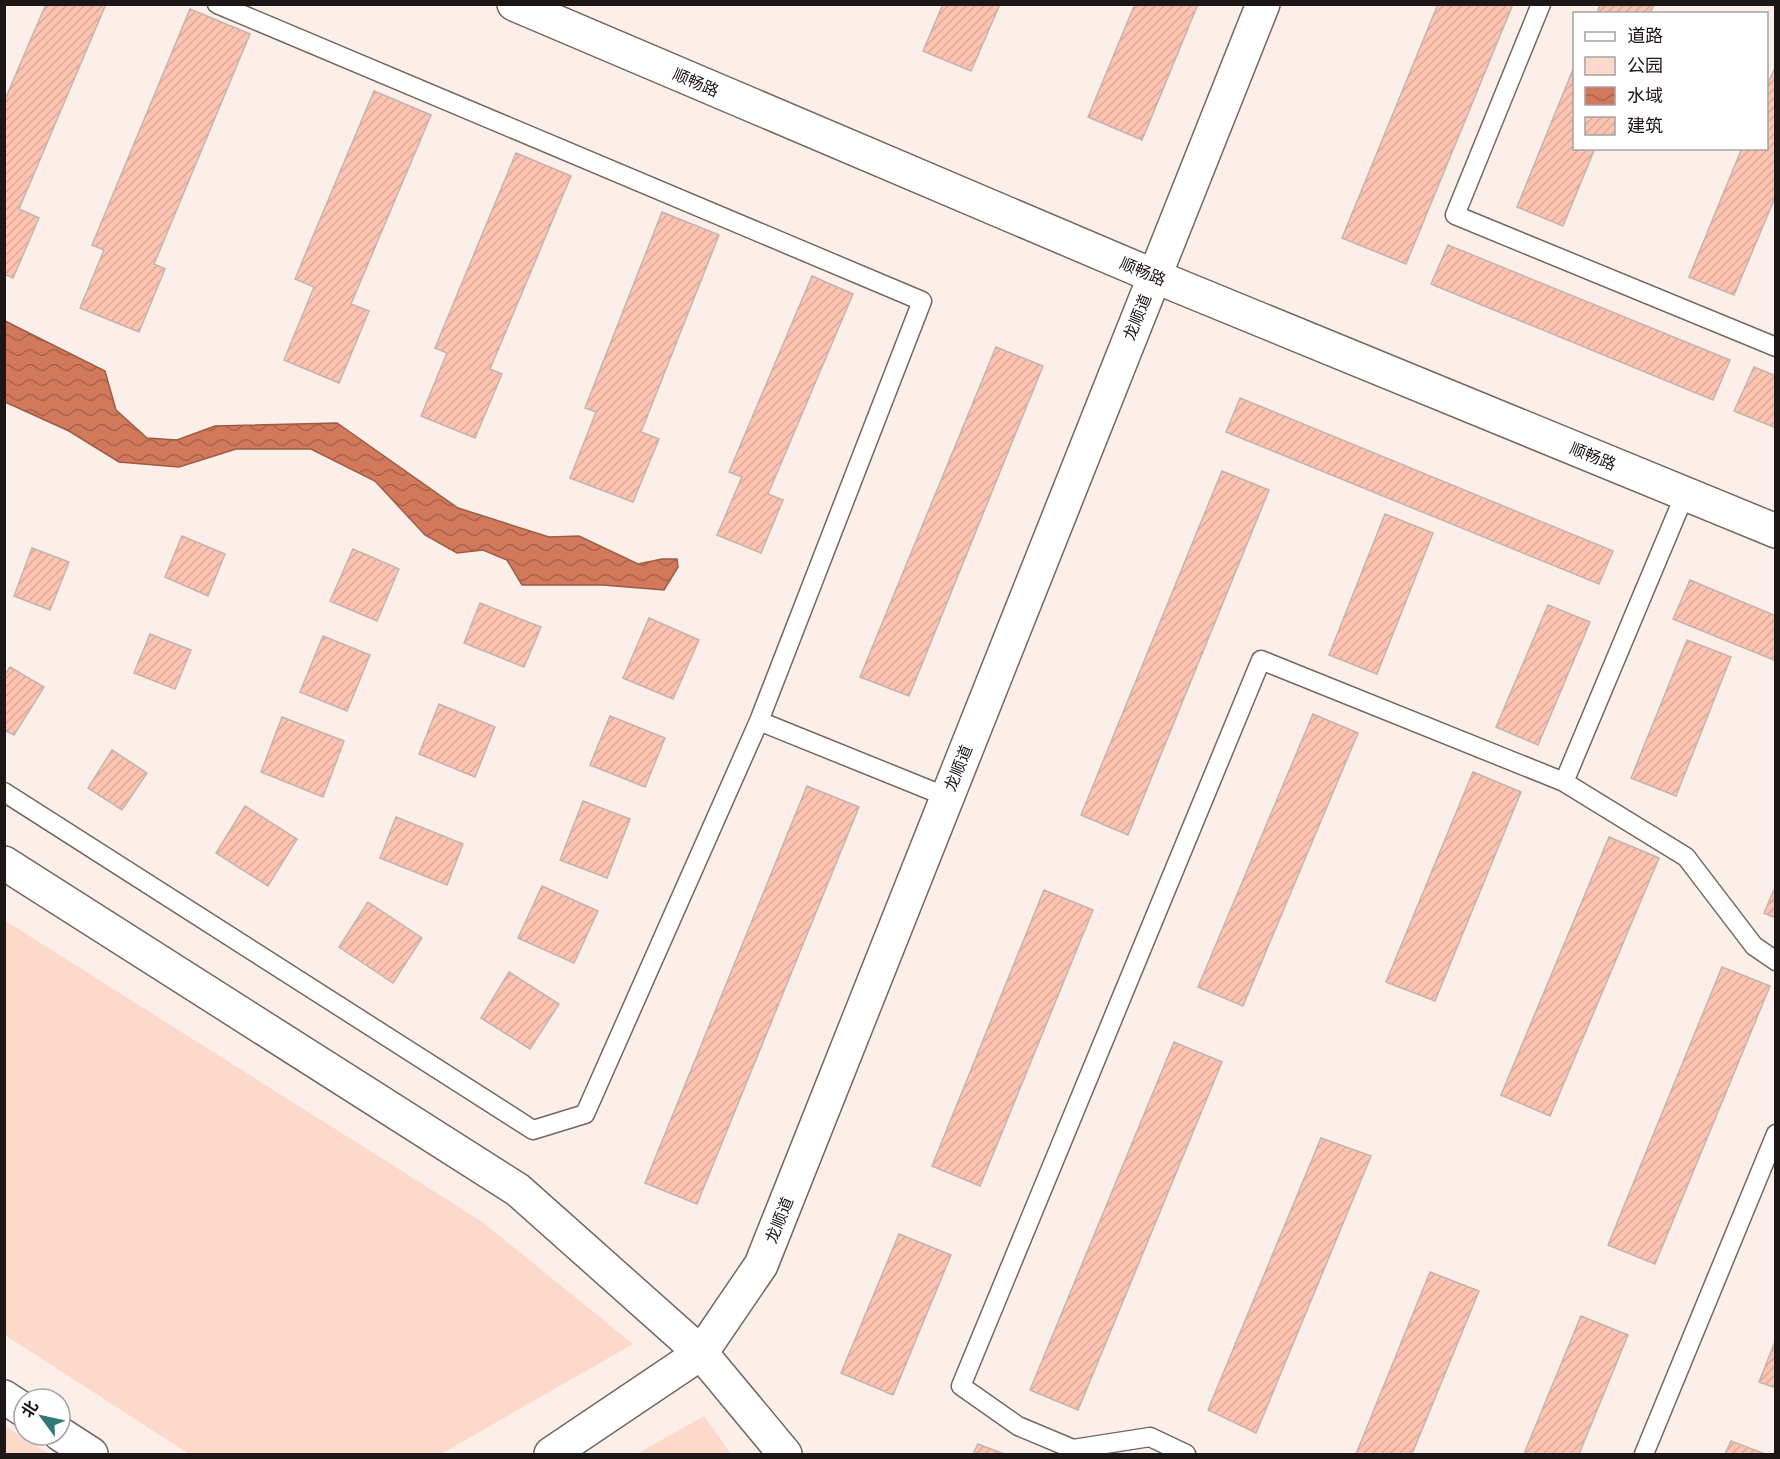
<svg xmlns="http://www.w3.org/2000/svg" width="1780" height="1459" font-family="'Fira Sans Condensed','Noto Sans SC',sans-serif">
	<defs>
		<pattern id="water-waves" width="16" height="10" patternUnits="userSpaceOnUse" patternTransform="scale(1.5)"><rect width="16" height="10" fill="#d3795b"/><path d="M0 5q4-4 8 0t8 0" fill="none" stroke="#aa624a"/></pattern>
		<pattern id="building-hatch" width="6" height="6" patternUnits="userSpaceOnUse" patternTransform="scale(1.5)"><rect width="6" height="6" fill="#ffc4b1"/><path d="M-1 1l2-2M0 6l6-6M5 7l2-2" fill="none" stroke="#daa898"/></pattern>
	</defs>
	<rect width="100%" height="100%" fill="#fceee9"/>
	<!-- green -->
	<path fill="#fdd9cc" d="M4,920l477,301 152,123 -192,110h-252l-184,-119z
		M704,1416l27,38h-94z
		M4,1426h1l44,28h-44z"/>
	<!-- water -->
	<path fill="url(#water-waves)" stroke="#9c5c46" stroke-width="1.5" d="M5,321l100,50 11,39 31,28 30,2 38,-14 122,-3 121,85 91,29 30,-1 59,28 24,-5h15l1,8 -14,23 -61,-5h-81l-15,-25 -24,-10 -26,3 -32,-18 -50,-54 -64,-32h-75l-57,18 -60,-5 -50,-31 -64,-29z"/>
	<!-- building -->
	<path fill="url(#building-hatch)" stroke="#c2b4b0" stroke-width="1.5" d="M46,4h60l-87,205 20,9 -26,60 -9,-4v-172z
		M943,4h57l-29,67 -48,-20z
		M1135,4h63l-56,136 -54,-23z
		M1438,4h75l-107,260 -64,-26z
		M1600,4h54l-4,10h-53z
		M190,9l60,25 -96,230 11,5 -26,63 -59,-24 24,-58 -12,-5z
		M1776,66v129l-42,100 -45,-18 53,-129h24v-60z
		M1574,67v81h21l-32,78 -46,-19z
		M374,91l57,24 -80,189 18,7 -30,72 -55,-23 30,-73 -19,-8z
		M516,153l55,23 -81,193 12,5 -27,64 -54,-22 26,-63 -12,-5z
		M662,212l57,23 -78,197 18,7 -26,63 -63,-24 26,-66 -11,-4z
		M1448,245l282,115 -17,40 -282,-116z
		M812,276l41,18 -85,200 15,6 -22,53 -44,-18 25,-58 -13,-5z
		M996,347l47,19 -134,330 -49,-19z
		M1754,367l22,9v52l-42,-17z
		M1240,398l373,153 -14,33 -373,-152z
		M1222,471l47,19 -141,345 -47,-20z
		M1385,514l48,19 -56,141 -48,-19z
		M182,536l43,18 -17,42 -43,-19z
		M32,548l37,14 -19,48 -36,-14z
		M353,549l46,20 -22,52 -47,-20z
		M1690,580l86,36v45l-103,-42z
		M480,603l61,24 -17,40 -60,-24z
		M1548,605l42,17 -52,123 -42,-18z
		M649,618l50,22 -26,59 -50,-21z
		M150,634l41,16 -16,39 -41,-16z
		M323,636l47,19 -23,56 -47,-19z
		M1687,640l44,17 -55,139 -45,-18z
		M10,667l34,20 -30,48 -10,-5v-54z
		M439,704l56,23 -20,50 -56,-23z
		M1313,714l45,19 -115,273 -45,-19z
		M610,716l55,22 -20,49 -55,-22z
		M282,717l62,24 -21,56 -62,-25z
		M112,750l35,23 -25,37 -34,-22z
		M1473,772l48,20 -86,209 -49,-19z
		M807,786l52,21 -162,397 -52,-21z
		M583,801l47,18 -23,59 -47,-18z
		M245,806l52,33 -29,47 -52,-33z
		M396,817l67,27 -16,41 -67,-27z
		M1609,837l50,21 -109,258 -49,-21z
		M1776,885v33l-12,-5z
		M542,886l56,25 -24,52 -56,-25z
		M1044,890l49,20 -113,276 -48,-20z
		M368,902l54,36 -29,45 -54,-36z
		M1722,967l48,19 -115,278 -47,-19z
		M509,972l50,32 -29,45 -49,-31z
		M1174,1042l48,20 -144,348 -48,-20z
		M1321,1138l50,18 -115,277 -48,-23z
		M899,1234l52,21 -58,140 -52,-22z
		M1430,1272l49,19 -67,163h-56z
		M1581,1316l47,19 -49,119h-55z
		M1776,1339v49l-17,-6z
		M1731,1441l34,13h-40z
		M978,1444l26,10h-31z"/>
	<g fill="none" stroke-linecap="round" stroke-linejoin="round">
		<!-- service casing -->
		<g stroke="#736762" stroke-width="21">
			<path id="service" d="M1541,4l-86,211 321,132
				M759,721l188,76
				M1564,782l121,-288
				M4,792l529,338 52,-16 174,-393 163,-420 -705,-297
				M1186,1454l-36,-17 -77,12 -55,-23 -57,-40 300,-726 303,122 122,75 68,89 22,15
				M1644,1454l132,-320"/>
		</g>
		<!-- minor casing -->
		<g stroke="#736762" stroke-width="36">
			<path id="minor" d="M4,863l514,327 183,163 84,101
				M4,1397l20,13
				M60,1434l31,20"/>
		</g>
		<!-- tertiary casing -->
		<g stroke="#736762" stroke-width="36">
			<path id="tertiary" d="M514,4l640,272 622,255
				M551,1454l150,-101 60,-88 502,-1261"/>
		</g>
		<!-- service -->
		<use href="#service" stroke="#fff" stroke-width="18"/>
		<!-- minor -->
		<use href="#minor" stroke="#fff" stroke-width="33"/>
		<!-- tertiary -->
		<use href="#tertiary" stroke="#fff" stroke-width="33"/>
	</g>
	<g text-anchor="middle" stroke-width="5" stroke-linejoin="round" paint-order="stroke">
		<!-- street labels -->
		<g font-size="16" fill="#1c1716" stroke="#fff">
			<text transform="translate(696 82) rotate(23)" y="6">顺畅路</text>
			<text transform="translate(1143 271) rotate(23)" y="6">顺畅路</text>
			<text transform="translate(1137 317) rotate(-68)" y="6">龙顺道</text>
			<text transform="translate(1593 456) rotate(22)" y="6">顺畅路</text>
			<text transform="translate(958 768) rotate(-68)" y="6">龙顺道</text>
			<text transform="translate(779 1220) rotate(-68)" y="6">龙顺道</text>
		</g>
	</g>
	<!-- border -->
	<rect width="1780" height="1459" fill="none" stroke="#1c1716" stroke-width="12"/>
	<!-- legend -->
	<rect x="1573" y="12" width="195" height="138" fill="#ffffff" stroke="#a4a2a2" stroke-width="1.5"/>
	<rect x="1585" y="32" width="30" height="9" fill="#ffffff" stroke="#a4a2a2" stroke-width="1.5"/>
	<text x="1627" y="42" font-size="18" fill="#1c1716">道路</text>
	<rect x="1585" y="57" width="30" height="18" fill="#fdd9cc" stroke="#a4a2a2" stroke-width="1.5"/>
	<text x="1627" y="72" font-size="18" fill="#1c1716">公园</text>
	<rect x="1585" y="87" width="30" height="18" fill="url(#water-waves)" stroke="#a4a2a2" stroke-width="1.5"/>
	<text x="1627" y="102" font-size="18" fill="#1c1716">水域</text>
	<rect x="1585" y="117" width="30" height="18" fill="url(#building-hatch)" stroke="#a4a2a2" stroke-width="1.5"/>
	<text x="1627" y="132" font-size="18" fill="#1c1716">建筑</text>
	<!-- north arrow -->
	<g transform="translate(42 1417) rotate(303)"><circle r="28" fill="#ffffff" stroke="#a4a2a2" stroke-width="1.5"/>
	<path d="M0-4.5L10 22L0 15L-10 22Z" fill="#317974"/>
	<text y="-9" font-size="16" font-weight="bold" text-anchor="middle" fill="#1c1716">北</text>
	</g>
</svg>
